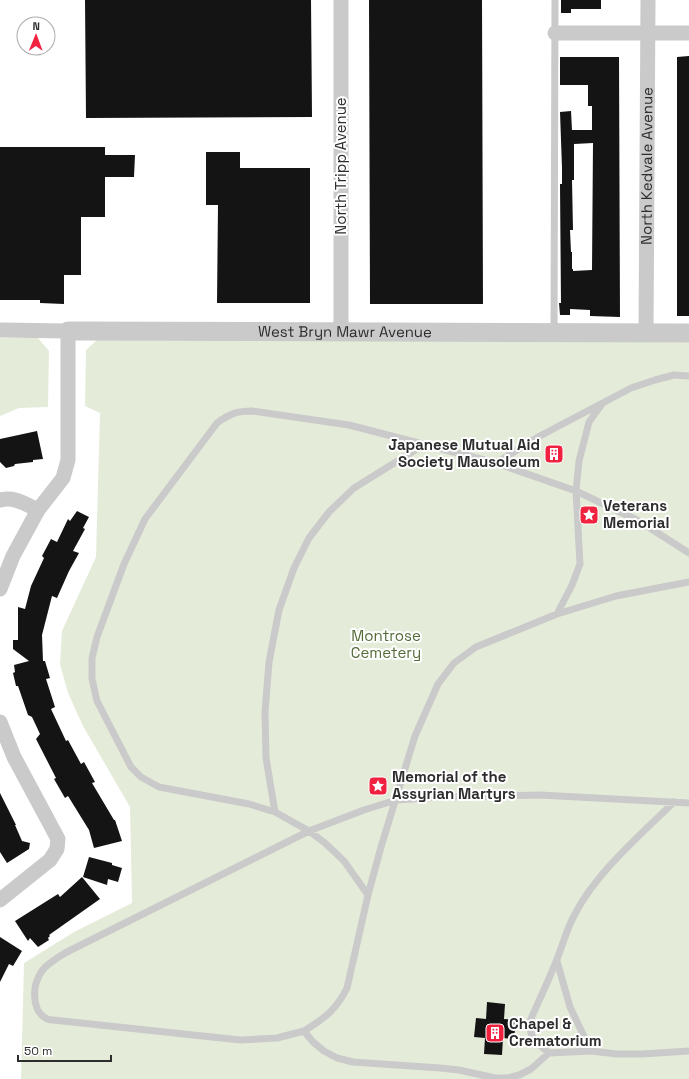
<svg xmlns="http://www.w3.org/2000/svg" width="689" height="1079" font-family="'Space Grotesk',sans-serif">
	<rect width="100%" height="100%" fill="#fff"/>
	<!-- green -->
	<path fill="#e4ecd9" d="M0,338h38l11,13 -1,56 -29,1 -19,8z
		M99,338l590,3v738h-668l3,-116 50,-31 58,-29 -2,-96 -47,-81 -15,-33 -8,-29 2,-33 34,-74 4,-144 -15,-7 1,-56z"/>
	<!-- building -->
	<path fill="#141414" fill-rule="evenodd" d="M85,0h226l1,117 -226,1z
		M369,0h113l1,304h-113z
		M561,0h40v9h-30v4h-10z
		M689,56v260h-12v-259z
		M560,57h59l1,260 -30,-1v-6l-20,-1v6h-10l-1,-12h2l-1,-119h2v-16l-2,-56 11,-1 1,19h20v-24h-4v-21h-28zM593,143l-1,127 -19,1v-2h-1v-17h-1l-1,-22h3l-1,-50h2v-36z
		M0,147h105v8h30l-1,22h-29v40h-24v58h-17v29l-24,-1v-3h-40z
		M206,152h34v16h70v135h-93l1,-98h-12z
		M37,431l6,28 -10,1v2l-18,2 -1,2 -8,2 -6,-6v-23z
		M77,511l12,6 -6,11 2,1 -12,22 6,2 -10,18 -12,27 -5,-2 -10,39 1,26h2l5,17 -4,1 9,28 -4,2 15,32 2,-1 13,24 3,-2 11,20 -3,1 22,37h1l7,21 -28,7 -5,-18 -21,-34 -3,2 -11,-19 2,-1 -20,-39 4,-5 -8,-17 -4,-2 -10,-29h-2l-3,-13 2,-1 -1,-7 15,-4 -16,-12v-9h5v-33l7,2 6,-23 13,-28 -2,-2 9,-17 6,3 11,-23 2,2z
		M0,793l16,32h-1l7,16 8,2 -1,6 -22,14 -7,-11z
		M89,857l23,6v2l10,3 -4,14 -10,-3 -1,6 -24,-8z
		M82,877l18,22 -51,36 1,1 -2,2 1,2 -11,7 -8,-9 -2,3 -13,-20 43,-27 2,3z
		M0,937l22,14 -9,15 -4,-2 -9,18z
		M487,1002l18,2 -1,15 12,1 -2,19 -11,-1 -1,17 -18,-1 1,-16 -11,-1 2,-19 10,1z"/>
	<g fill="none" stroke-linecap="round" stroke-linejoin="round">
		<!-- service -->
		<path stroke="#cacaca" stroke-width="7" d="M554,332l1,-332
			M496,463l42,-26 93,-49 24,-8 19,-5 15,1
			M689,582l-73,14 -59,18 -81,33 -22,16 -16,21 -23,52 -34,111 -13,48 -21,93c-11,22 -22,30 -43,43l9,11 11,9 13,7 16,4 87,6 19,2 36,8h12l12,-3 12,-6 18,-16 42,-2 26,3h25l47,-3
			M557,614l15,-29 8,-21 -4,-73 3,-30 10,-39 13,-18
			M275,812l-9,-54 -1,-46 4,-50 10,-52 15,-42 15,-30 20,-26 25,-24 71,-44
			M368,895l-24,-34 -19,-18 -16,-12 -34,-19 -26,-8 -90,-17 -18,-10 -10,-10 -34,-66 -5,-22v-21l5,-21 27,-73 21,-45 72,-96c12,-9 20,-12 35,-12l97,14 147,38 80,28 63,30 50,32
			M557,961l13,46 21,44
			M304,1031l-27,7 -37,2 -187,-20c-3,0 -7,-1 -9,-3 -12,-8 -11,-30 -5,-41 4,-10 17,-17 26,-23l244,-122 55,-21 32,-10 48,-3 96,-2 149,8
			M549,1053c-13,-12 -20,-14 -19,-32 9,-21 19,-41 27,-62 6,-15 10,-31 18,-45 21,-41 66,-80 99,-112"/>
		<!-- minor -->
		<g stroke="#cacaca" stroke-width="15">
			<path d="M555,33h134"/>
			<path d="M0,330l68,1v129l-5,18 -25,32 -25,46 -13,33"/>
			<path d="M341,332v-332"/>
			<path id="s1" d="M646,333l2,-333"/>
			<path d="M0,500c14,-4 25,4 38,10"/>
			<path d="M0,722l14,35 44,82 -1,10 -7,11 -50,40"/>
		</g>
		<!-- tertiary -->
		<path stroke="#cacaca" stroke-width="19" id="s2" d="M68,331l621,2"/>
	</g>
	<!-- icons -->
	<defs>
		<g id="building-square" transform="scale(1)"><rect x="-9" y="-9" width="18" height="18" rx="4" fill="#f12140" stroke="#fff"/><path d="M-4-6H4V6H1V3H-1V6H-4ZM-2.5-4.3h1.7v1.8h-1.7ZM.8-4.3h1.7v1.8H.8ZM-2.5-1h1.7V.8h-1.7ZM.8-1h1.7V.8H.8Z" fill="#fff"/></g>
		<g id="sight-square" transform="scale(1)"><rect x="-9" y="-9" width="18" height="18" rx="4" fill="#f12140" stroke="#fff"/><path d="M0-6L1.8-2.2L6-1.7L2.9 1.2L3.7 5.4L0 3.3L-3.7 5.4L-2.9 1.2L-6-1.7L-1.8-2.2Z" fill="#fff"/></g>
	</defs>
	<g fill-rule="evenodd">
		<use href="#building-square" x="554" y="454"/>
		<use href="#sight-square" x="589" y="515"/>
		<use href="#sight-square" x="378" y="786"/>
		<use href="#building-square" x="495" y="1033"/>
	</g>
	<g text-anchor="middle" stroke-width="4" stroke-linejoin="round" paint-order="stroke">
		<!-- street labels -->
		<g font-size="15" fill="#2d2d2d" stroke="#fff">
			<text transform="translate(341 166) rotate(-90)" y="5">North Tripp Avenue</text>
			<text dy="5" stroke="none"><textPath href="#s1" startOffset="167">North Kedvale Avenue</textPath></text>
			<text dy="5" stroke="none"><textPath href="#s2" startOffset="277">West Bryn Mawr Avenue</textPath></text>
		</g>
		<!-- poi labels -->
		<g font-size="15" font-weight="bold" fill="#2d2d2d" stroke="#fff" text-anchor="start">
			<text x="540" y="450" text-anchor="end">Japanese Mutual Aid<tspan x="540" dy="17">Society Mausoleum</tspan></text>
			<text x="603" y="511">Veterans<tspan x="603" dy="17">Memorial</tspan></text>
			<text x="392" y="782">Memorial of the<tspan x="392" dy="17">Assyrian Martyrs</tspan></text>
			<text x="509" y="1029">Chapel &amp;<tspan x="509" dy="17">Crematorium</tspan></text>
		</g>
		<!-- park labels -->
		<g font-size="15" fill="#536b37" stroke="#fff">
			<text x="386" y="641">Montrose<tspan x="386" dy="17">Cemetery</tspan></text>
		</g>
	</g>
	<!-- north arrow -->
	<g transform="translate(36 36) rotate(1)"><circle r="19" fill="#ffffff" stroke="#ababab"/>
	<path d="M0-3L7 15L0 10L-7 15Z" fill="#f12140"/>
	<text y="-6" font-size="11" font-weight="bold" text-anchor="middle" fill="#2d2d2d">N</text>
	</g>
	<!-- scale -->
	<path d="M18 1055v6h93v-6" fill="none" stroke="#2d2d2d" stroke-width="2"/>
	<text x="24" y="1055" font-size="12" fill="#2d2d2d" stroke="#ffffff" stroke-width="3" paint-order="stroke">50 m</text>
</svg>
